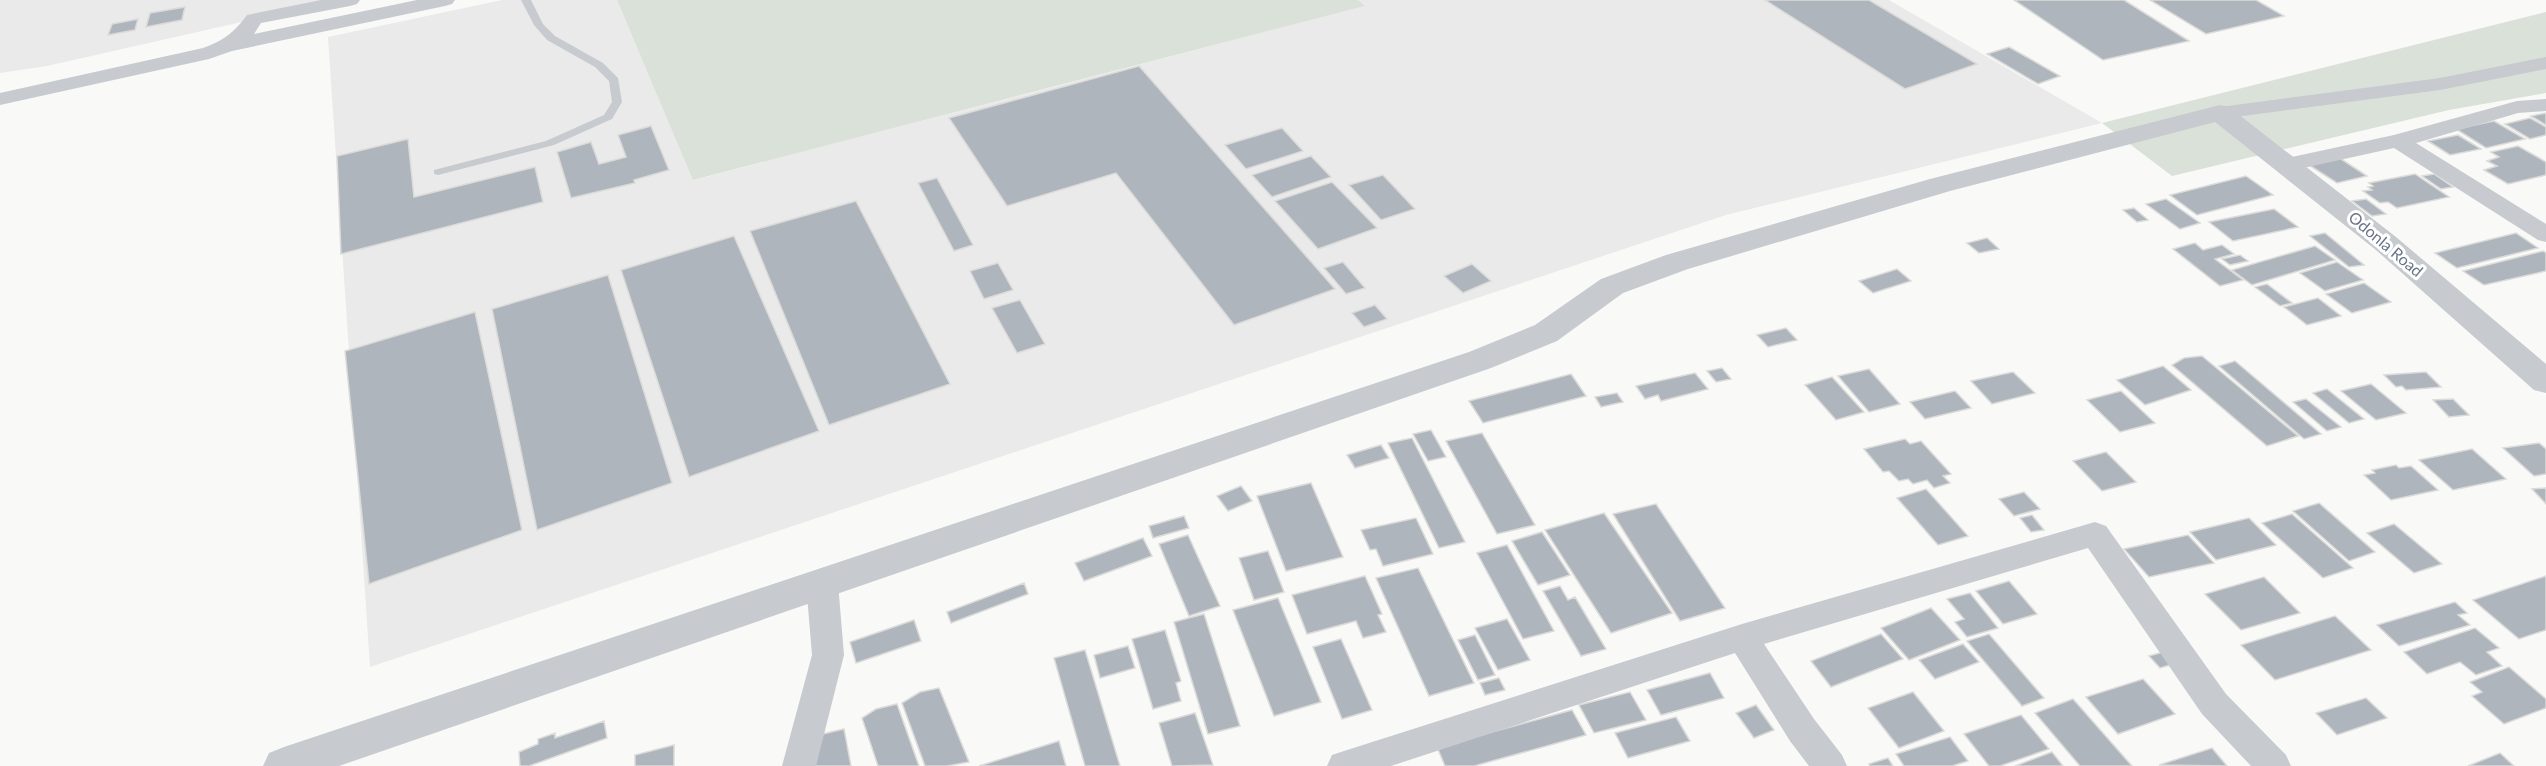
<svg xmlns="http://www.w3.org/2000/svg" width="2546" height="766" font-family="Lato,sans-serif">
	<rect width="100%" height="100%" fill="#f9faf7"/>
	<!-- built -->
	<path fill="#eaeaea" d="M0,0h339l-292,66 -47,7z
		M502,0h115l77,180 670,-174 -6,-6h531l213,123 -376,92 -1356,452 -42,-630z"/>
	<!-- green -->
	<path fill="#dae1d8" d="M617,0h741l7,6 -672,174z
		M2546,12v81l-97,17 -277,66 -70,-53z"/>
	<!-- building -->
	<path fill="#afb5bd" stroke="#dbdbd9" stroke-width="1.5" d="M1765,0h104l108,64 -72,25z
		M2014,0h110l65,41 -86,19z
		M2150,0h106l28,16 -78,18z
		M185,7l-3,13 -36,7 4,-14z
		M138,19l-3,11 -27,5 4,-11z
		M2009,47l51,29 -22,8 -51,-30z
		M1139,66l196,223 -101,36 -118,-152 -109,33 -58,-88z
		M2546,113v12l-15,-9z
		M2530,118l16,9v8l-16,4 -25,-15z
		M2494,121l31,18 -39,9 -30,-19z
		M651,126l18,44 -35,10 1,3 -64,15 -14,-46 34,-10 8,22 27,-7 -8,-22z
		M1282,128l21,23 -57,18 -21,-24z
		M2458,135l23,14 -31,6 -22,-14z
		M408,139l6,58 121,-30 8,35 -202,52 -4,-98z
		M2518,146l28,16v13l-38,9 -24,-14 13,-4 -10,-5 12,-4 -8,-5z
		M1311,156l20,21 -59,20 -20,-22z
		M2338,157l29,19 -30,7 -28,-18z
		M2415,174l34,23 -52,11 -9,-6 -8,1 -17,-12 9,-1 -4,-3 5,-1 -4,-3z
		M2434,174l19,13 -12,2 -19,-13z
		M1383,175l32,34 -34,11 -32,-35z
		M2246,176l27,19 -76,20 -27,-20z
		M937,178l36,67 -19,6 -36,-68z
		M1332,182l45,46 -59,21 -43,-48z
		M2166,199l34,24 -20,6 -34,-25z
		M2366,199l20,15 -14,2 -20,-15z
		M856,201l94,183 -121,41 -79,-194z
		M2134,208l14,12 -11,2 -14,-12z
		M2274,209l24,18 -65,14 -24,-19z
		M2325,233l39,32 -15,2 -39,-31z
		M2516,233l22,15 -81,20 -22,-15z
		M734,236l85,195 -130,46 -68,-207z
		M1987,238l12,11 -20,4 -12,-10z
		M2195,243l8,7 19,-5 12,9 -19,5 28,21 -23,6 -47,-37z
		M2315,246l20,14 -83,25 -20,-15z
		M2543,251l3,2v18l-62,14 -21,-14z
		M2240,255l8,6 -18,4 -8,-6z
		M1343,262l22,26 -19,6 -22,-26z
		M2337,262l26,18 -38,11 -25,-18z
		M998,263l15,27 -29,9 -14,-28z
		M1472,264l19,17 -28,12 -19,-17z
		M1897,269l14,12 -38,12 -14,-12z
		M608,275l64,208 -135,47 -45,-221z
		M2364,283l27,19 -39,11 -26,-19z
		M2267,284l25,19 -12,3 -25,-19z
		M2318,298l23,18 -34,9 -23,-18z
		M1020,300l25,44 -28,9 -25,-45z
		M1375,305l12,14 -23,8 -12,-14z
		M475,312l47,218 -153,54 -24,-233z
		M1786,328l11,12 -29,7 -11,-12z
		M2202,356l96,80 -31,10 -95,-81 12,-7z
		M2235,361l86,73 -17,5 -85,-73z
		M2163,366l28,24 -46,15 -28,-25z
		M1722,368l9,11 -15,3 -9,-11z
		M1869,369l31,35 -31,8 -31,-36z
		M2013,372l22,21 -43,11 -21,-23z
		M2426,372l15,15 -35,3 -4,-4 -6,1 -12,-12z
		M1695,373l13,16 -47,12 -3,-6 -13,4 -9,-13z
		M1571,374l15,22 -103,27 -14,-22z
		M1832,377l32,35 -28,8 -31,-35z
		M2371,384l35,29 -30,7 -35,-29z
		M2327,389l37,30 -15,4 -36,-30z
		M1955,391l16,17 -46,11 -15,-17z
		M2121,391l34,32 -35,9 -33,-32z
		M1617,393l6,9 -22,5 -6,-10z
		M2306,399l35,28 -14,4 -34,-29z
		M2453,399l16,16 -20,2 -16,-17z
		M1431,430l15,27 -18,4 -15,-27z
		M1482,433l53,92 -38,9 -51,-93z
		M1412,438l53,104 -26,6 -51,-105z
		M1905,439l5,5 11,-3 30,33 -8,2 7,7 -16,5 -7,-8 -14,4 -5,-5 -9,2 -10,-10 -6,1 -19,-23z
		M2539,443l7,6v25l-12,2 -31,-28z
		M1381,445l8,13 -34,10 -8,-13z
		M2472,449l34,30 -53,11 -34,-30z
		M2106,452l30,30 -34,9 -29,-30z
		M2396,465l3,3 12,-2 27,24 -47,10 -27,-25 11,-2 -3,-3z
		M1311,483l32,74 -57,14 -29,-75z
		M1241,486l11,15 -24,10 -11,-15z
		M2546,488v16l-14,-15z
		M1926,489l42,47 -30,9 -41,-47z
		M2024,492l16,17 -26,7 -15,-17z
		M2319,503l56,49 -26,9 -56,-50z
		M1656,504l69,104 -45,13 -67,-107z
		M1604,513l68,100 -61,20 -66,-103z
		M2292,514l61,54 -30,10 -61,-55z
		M2032,515l12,15 -13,2 -11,-14z
		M1184,516l5,12 -36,10 -4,-12z
		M1416,518l17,36 -50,12 -7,-17 -6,1 -9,-20z
		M2249,518l27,27 -60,15 -26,-28z
		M2394,524l48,40 -28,9 -47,-40z
		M1542,532l28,43 -32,10 -26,-44z
		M1188,535l32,71 -31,10 -30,-72z
		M2188,535l26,28 -65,14 -25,-28z
		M1143,538l9,18 -68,25 -9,-18z
		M1507,545l47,86 -31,8 -46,-86z
		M1268,551l16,41 -30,8 -15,-42z
		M1418,568l56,115 -45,13 -53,-118z
		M1365,576l17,38 -4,1 8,17 -23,6 -7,-17 -49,13 -15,-39z
		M2546,576v54l-27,9 -46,-39z
		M2264,577l36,36 -59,17 -36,-36z
		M2009,581l28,33 -34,10 -27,-33z
		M1024,583l4,11 -77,29 -4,-11z
		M1560,586l8,14 7,-3 31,52 -25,7 -38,-65z
		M1970,593l28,35 -31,9 -12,-15 9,-3 -17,-20z
		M1278,598l43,104 -47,14 -41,-106z
		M2455,602l12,11 -9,2 12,10 -71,21 -22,-21z
		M1931,608l29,32 -51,20 -28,-32z
		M1204,614l36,112 -32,8 -34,-112z
		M2335,616l36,34 -96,30 -34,-35z
		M1507,619l23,41 -32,10 -23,-42z
		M914,620l7,21 -65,22 -6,-21z
		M2475,628l24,20 -12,4 15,14 -26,9 -16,-13 -33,12 -23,-22z
		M1165,630l16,51 -5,2 5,18 -28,8 -21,-70z
		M1881,634l22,25 -72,28 -20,-26z
		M1989,634l55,64 -22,8 -55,-65z
		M1475,635l20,40 -17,5 -20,-40z
		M1341,639l31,71 -30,9 -29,-72z
		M1963,644l16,18 -44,17 -16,-19z
		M1128,646l7,22 -35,10 -6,-23z
		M1085,650l35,116h-35l-31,-108z
		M2170,650l10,12 -20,6 -11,-12z
		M2509,667l37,32v9l-42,16 -32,-28 10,-4 -12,-10z
		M1710,673l14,25 -63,17 -14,-25z
		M1499,678l6,12 -20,5 -5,-12z
		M2143,679l32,35 -57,20 -32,-37z
		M939,688l30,74 -22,4h-22l-23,-63 18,-11z
		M1630,692l16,28 -52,13 -15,-28z
		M1913,692l31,39 -45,17 -31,-40z
		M2366,698l21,20 -50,17 -21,-22z
		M2073,699l59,67h-52l-45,-53z
		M897,704l22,62h-41l-16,-48 14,-9z
		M1756,705l18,25 -20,8 -18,-25z
		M1572,710l14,25 -112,31h-29l-8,-19z
		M1195,713l18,52 -41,1 -13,-43z
		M2021,715l28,34 -49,17h-11l-25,-32z
		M1676,717l14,24 -62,17 -13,-25z
		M604,721l3,17 -78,28h-9l-1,-14 19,-8v-5l17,-6v5z
		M844,729l7,37h-41v-29z
		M1950,737l18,24 -16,5h-48l-8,-12z
		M1059,741l7,25h-87z
		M674,745v21h-39v-11z
		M2212,748l15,18 -68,-1z
		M2052,752l11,14h-48z
		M2500,753l14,13h-46z
		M1888,758l5,8h-23l-1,-2z"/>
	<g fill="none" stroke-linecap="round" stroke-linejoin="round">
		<!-- service -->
		<path fill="#c7cace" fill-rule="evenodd" d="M521,0h10l12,24 12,12 48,27 15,15 4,24 -10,17 -58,26 -116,30 -4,-1v-4l112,-29 58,-26 8,-13 -3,-21 -14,-14 -48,-27 -13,-15z"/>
		<!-- minor -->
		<path fill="#c7cace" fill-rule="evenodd" d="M321,0h39l-3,4 -7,2 -89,17 -7,11 163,-34h38l-3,4 -7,2 -213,45 -23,8 -209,46v-12l203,-45c20,-7 32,-16 44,-33z
			M2546,57v12l-106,21 -220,29 -8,-1 -3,-5 3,-5 8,-1 220,-29z
			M2546,99v12l-28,2 -102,30 130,81v18l-8,-2 -144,-92 -104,23 -8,-2 -3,-5 3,-5 112,-24 123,-34z
			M2095,522l11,4 120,168 60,61 5,11h-40l-49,-52 -114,-166 -324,96 50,75 28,36 5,11h-38l-19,-25 -55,-88 -344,113h-64l5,-11 12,-4 398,-127z
			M822,571l11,3 5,9 6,72 -28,111h-34l30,-111 -6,-72 5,-9z"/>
		<!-- tertiary -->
		<path fill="#c7cace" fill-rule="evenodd" d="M2220,105l9,2 167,130 150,127v29l-12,-3 -158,-140 -161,-128 -265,69 -262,78 -65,24 -66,48 -66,27 -1152,398h-76l6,-13 15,-6 1185,-395 66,-27 66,-46 65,-24 264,-76z"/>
	</g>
	<g text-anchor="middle" stroke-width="6" stroke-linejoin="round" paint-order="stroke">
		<!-- street labels -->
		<g font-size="16" fill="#687488" stroke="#fff">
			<text transform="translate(2386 244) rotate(40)" y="6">Odonla Road</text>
		</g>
	</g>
</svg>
